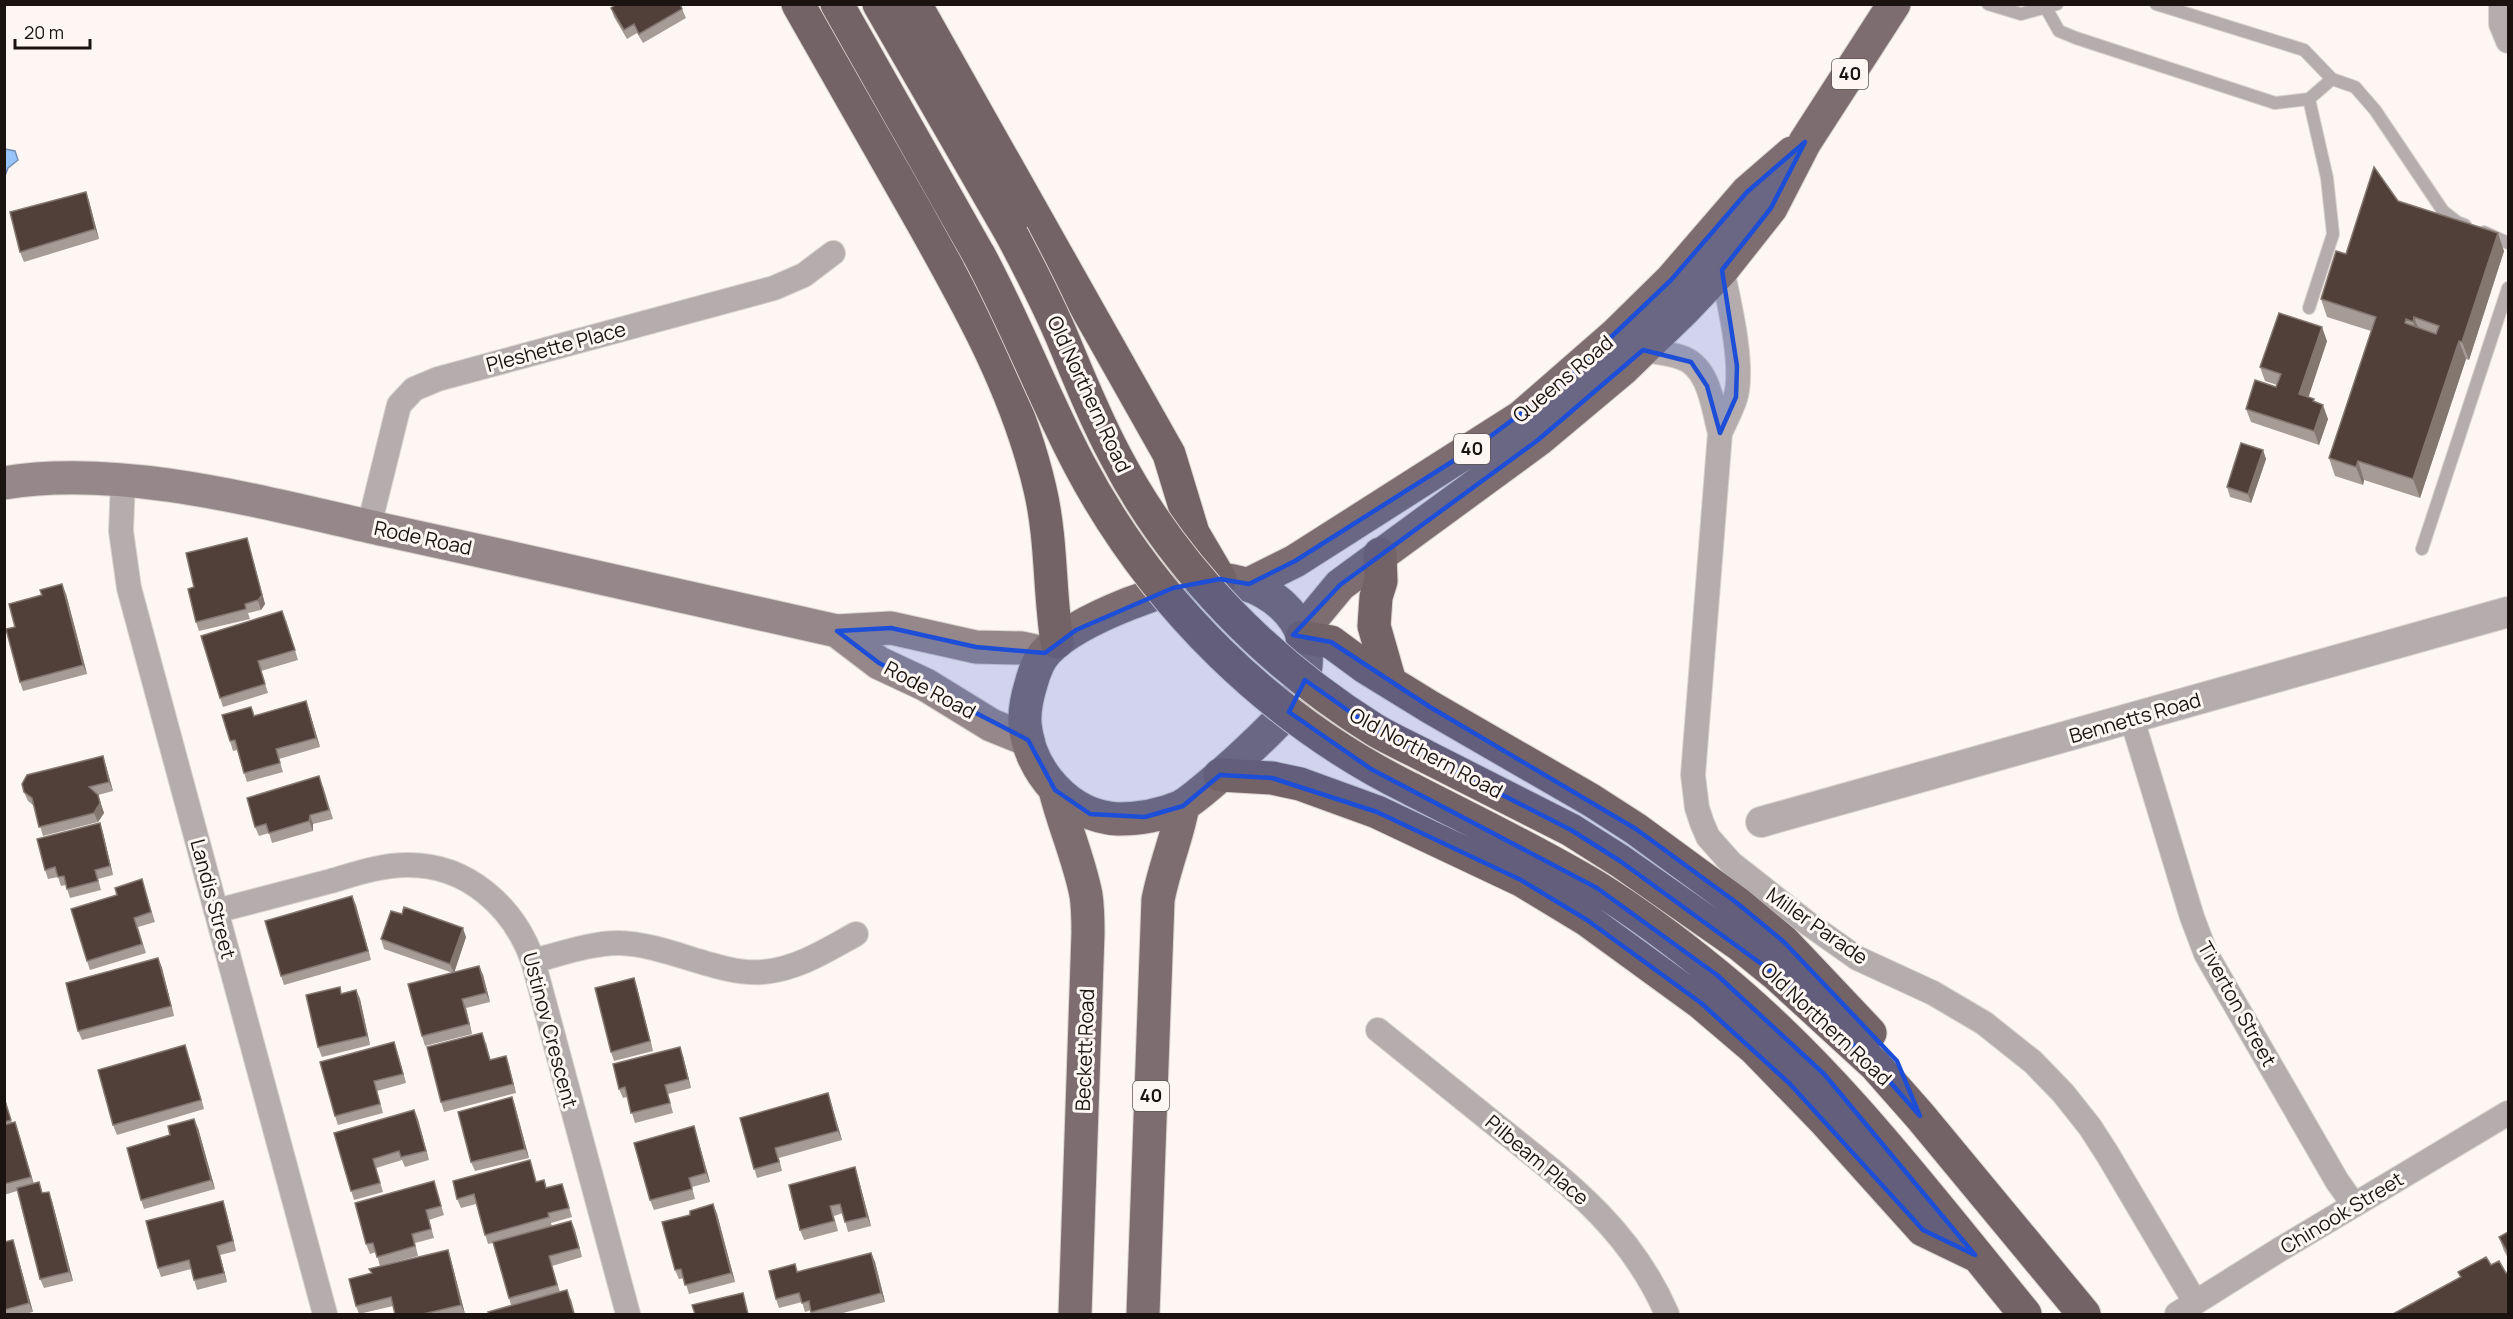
<svg xmlns="http://www.w3.org/2000/svg" width="2513" height="1319" font-family="Manrope,sans-serif">
	<rect width="100%" height="100%" fill="#fef6f2"/>
	<!-- water -->
	<path fill="#98c4fc" stroke="#728fb5" stroke-width="1.5" d="M5,149l10,2 3,9 -10,8 -3,8z"/>
	<g fill="none" stroke-linecap="round" stroke-linejoin="round">
		<!-- service casing -->
		<g stroke="#dad2ce" stroke-width="14">
			<path id="service" d="M1988,4l33,10 36,-10
				M2156,4l148,46 28,29 23,8 20,23 68,101 14,11 8,3
				M2046,8l13,23 17,7 199,65 34,-4 23,-20
				M2309,99l18,79 6,56 -24,74
				M2484,232l24,11
				M2422,549l86,-261"/>
		</g>
		<!-- minor casing -->
		<g stroke="#dad2ce" stroke-width="26">
			<path id="minor" d="M2501,4v20l7,17
				M1643,350c12,2 25,3 37,7 30,9 33,51 40,76l-27,342 4,33 5,15 6,14 23,26 75,59 51,36 76,35 51,30 49,39 30,31 27,34 18,28 87,147
				M1720,433c5,-11 11,-22 15,-34 10,-30 -6,-98 -13,-129
				M123,481l-2,50 8,57 196,726
				M369,526l30,-121 15,-16 24,-10 336,-91 30,-13 29,-22
				M2132,719l60,198 14,37 131,227 17,24
				M216,911c38,-10 76,-20 115,-30 24,-7 50,-16 76,-16 60,-1 107,42 126,96l95,353
				M533,961c27,-7 58,-18 86,-18 48,1 101,33 144,29 35,-3 64,-22 93,-38
				M1378,1030c42,34 83,67 124,100 69,55 129,101 165,184
				M2177,1314l102,-64 229,-137"/>
		</g>
		<!-- tertiary casing -->
		<g stroke="#dad2ce" stroke-width="32">
			<path id="tertiary" d="M1761,822l747,-210"/>
		</g>
		<!-- secondary casing -->
		<g stroke="#dad2ce" stroke-width="35">
			<path id="secondary" d="M4,483c119,-20 264,21 381,47 151,33 302,67 452,101l54,-3 85,19 46,1 23,5
				M837,631l42,32 47,22 65,40 37,15"/>
		</g>
		<!-- primary casing -->
		<g stroke="#dad2ce" stroke-width="35">
			<path id="primary" d="M1220,579c65,6 110,62 73,124 -9,17 -96,96 -113,104 -19,8 -41,12 -62,12 -49,-2 -89,-48 -93,-95 -1,-14 2,-27 6,-40 3,-11 7,-24 16,-33 31,-33 127,-68 173,-72z
				M1249,584l46,-23 226,-144 94,-82 56,-55 76,-88 45,-39
				M1300,629l16,-15 24,-29 198,-145 86,-72 60,-58 38,-40 49,-62 34,-66 89,-138
				M1055,790c9,36 24,69 31,105 2,13 2,26 2,38l-13,381
				M1143,1314l15,-414c6,-32 19,-62 25,-94"/>
		</g>
		<!-- trunk casing -->
		<g stroke="#dad2ce" stroke-width="35">
			<path id="trunk" d="M798,4c40,70 80,140 119,209 50,89 100,176 123,276 12,51 9,102 17,153
				M837,4l142,251
				M879,4l133,231
				M915,4l254,450 24,79 27,46
				M1380,554l1,27 -5,16 -2,29 16,56
				M1302,637l29,5 34,25 65,40 161,93 45,29 101,74 47,39 86,91
				M1427,757l144,73 49,31 120,84 38,31 97,89 45,51 164,198
				M1220,775l52,3 28,6 77,28 144,68 66,40 114,83 54,46 69,71 99,110 52,25
				M1411,789c62,32 125,62 185,98 42,26 83,57 121,88 119,97 211,221 308,339"/>
		</g>
		<!-- service -->
		<use href="#service" stroke="#b5acae" stroke-width="12"/>
		<!-- minor -->
		<use href="#minor" stroke="#b5acae" stroke-width="24"/>
		<!-- tertiary -->
		<use href="#tertiary" stroke="#b5acae" stroke-width="30"/>
		<!-- secondary -->
		<use href="#secondary" stroke="#95878a" stroke-width="33"/>
		<!-- primary -->
		<use href="#primary" stroke="#7d6d71" stroke-width="33"/>
		<!-- trunk -->
		<use href="#trunk" stroke="#736266" stroke-width="33"/>
		<!-- trunk-bridge casing -->
		<g stroke="#dad2ce" stroke-width="35" stroke-linecap="butt">
			<path id="trunk-bridge" d="M1012,235c18,34 35,67 50,102 17,41 33,81 54,120 58,111 153,207 259,273 17,10 35,18 52,27
				M979,255c37,68 64,141 100,209 73,139 192,256 332,325"/>
		</g>
		<!-- trunk-bridge -->
		<use href="#trunk-bridge" stroke="#736266" stroke-width="33"/>
	</g>
	<!-- wall -->
	<path fill="#a79b96" d="M611,8l71,1 4,9 -43,25 -6,-10 -10,6 -13,-22z
		M89,201l10,38 -75,23 -4,-10z
		M2398,201l106,50 -35,109 -3,-1 -46,139 -56,-18 -1,5 -28,-9 -6,-18 42,-127 -44,-14 -6,-18 25,-45z
		M2327,341l-19,56 6,2 1,3 13,17 -9,26 -68,-23 -5,-13 30,-22 1,-2 -12,-4 -5,-14z
		M2263,450l3,9 -15,44 -21,-6 -3,-10z
		M247,538l18,66 -4,6 -13,3 2,6 -51,12 -3,-9 -2,-35z
		M66,594l21,80 -64,17 -3,-9 -5,-55z
		M286,620l12,40 -37,11 7,22 -45,14 -3,-9z
		M309,710l11,37 -41,12 4,13 -36,10 -10,-32 -4,1 -3,-10 24,-26z
		M106,766l7,25 -15,4 6,18 -6,9 -55,14 -9,-30 -6,-5 -4,-9z
		M323,786l10,33 -20,5v7l-41,12 -3,-10 -10,3 -4,-9z
		M100,823l3,10 10,42 -15,4 3,11 -31,8 -4,-13 -5,1 -3,-9 -10,2 -3,-9z
		M145,889l10,33 -17,5 8,26 -56,17 -3,-9z
		M352,896l19,64 -87,25 -3,-9z
		M466,937l-12,36 25,-7 4,9 7,27 -24,6 6,26 -47,12 -3,-10 31,-63 -69,-24 -3,-10z
		M158,958l4,10 12,48 -92,24 -4,-9z
		M637,988l16,63 -39,10 -3,-9z
		M356,990l4,9 10,46 -48,12 -4,-10 24,-54z
		M394,1042l12,41 -29,8 6,22 -45,12 -3,-9z
		M486,1042l4,18 16,-4 10,37 -72,19 -3,-10z
		M185,1045l19,64 -87,26 -4,-10z
		M680,1047l3,9 8,32 -23,6 5,19 -38,10 -8,-26 -4,1 -4,-9z
		M4,1095l8,28 3,-1 3,9 16,53 18,17 21,80 -29,7 -4,-9 -23,-88 -13,4z
		M512,1097l3,9 14,52 -54,13 -4,-9z
		M831,1103l11,37 -63,18 3,13 -25,7 -17,-60z
		M414,1110l15,50 -24,7 -3,-7 -26,8 7,24 -29,8 -20,-67z
		M694,1126l16,56 -18,5 3,12 -41,11 -4,-10z
		M198,1128l17,61 -71,20 -3,-9z
		M530,1160l6,22 10,6 19,5 7,24 -21,6 1,3 19,-5 11,36 -30,9 8,26 11,7 4,15h-86l22,-9 -18,-62 -5,1 -12,-40 -15,4 -4,-9z
		M855,1167l3,10 13,49 -23,6 -5,-19 -9,3 4,15 -34,9 -4,-10z
		M434,1181l10,34 -15,5 5,18 -19,5 3,13 -38,10 -4,-14 -6,2 -4,-10z
		M223,1201l3,10 10,40 -16,4 7,27 -30,8 -6,-21 -30,8 -3,-9z
		M713,1204l4,10 18,68 -46,12 -5,-16 -5,1 -4,-9 15,-55z
		M2508,1232v26l-4,-7 -5,-14z
		M4,1242l12,8 17,62 -9,2h-20z
		M871,1253l4,9 10,40 -46,12h-27l-1,-4 -6,2 -3,-10 -23,6 -3,-9 22,-27z
		M451,1260l14,54h-70l-2,-8 -34,8 -3,-8 15,-33 -2,-4z"/>
	<!-- shaded-wall -->
	<path fill="#847770" d="M86,192l3,9 10,38 -4,-10z
		M2498,233l6,18 -35,109 -7,-18z
		M2414,317l7,18 -2,5 -6,-18z
		M2322,327l5,14 -22,67 -6,-14z
		M2459,341l7,18 -46,139 -7,-19z
		M2323,405l5,14 -9,26 -5,-14z
		M2263,450l3,9 -15,44 -3,-9z
		M2358,461l6,19 -1,5 -7,-18z
		M247,538l18,66 -4,6 -3,-10z
		M62,584l4,10 21,80 -4,-9z
		M306,701l3,9 11,37 -4,-9z
		M103,756l3,10 7,25 -4,-9z
		M98,795l6,18 -6,9 -4,-9z
		M310,815l3,9v7l-4,-10z
		M100,823l3,10 10,42 -3,-9z
		M352,896l4,9 15,55 -3,-9z
		M463,928l3,9 -12,36 -4,-9z
		M158,958l4,10 12,48 -3,-10z
		M479,966l4,9 7,27 -4,-9z
		M634,978l3,10 16,63 -3,-10z
		M356,990l4,9 10,46 -3,-9z
		M462,999l4,9 6,26 -3,-10z
		M394,1042l3,9 9,32 -3,-9z
		M185,1045l3,9 16,55 -3,-9z
		M680,1047l3,9 8,32 -3,-9z
		M506,1056l3,9 7,28 -3,-9z
		M828,1093l3,10 11,37 -4,-9z
		M512,1097l3,9 14,52 -4,-9z
		M414,1110l4,9 11,41 -3,-9z
		M194,1119l4,9 17,61 -4,-9z
		M15,1122l3,9 16,55 -3,-9z
		M694,1126l3,10 13,46 -4,-9z
		M855,1167l3,10 13,49 -4,-9z
		M49,1192l3,9 21,80 -4,-9z
		M223,1201l3,10 10,40 -3,-10z
		M713,1204l4,10 18,68 -4,-9z
		M571,1221l4,9 7,27 -3,-9z
		M13,1240l3,10 17,62 -4,-9z
		M217,1246l3,9 7,27 -3,-9z
		M448,1250l3,10 14,54 -4,-9z
		M871,1253l4,9 10,40 -4,-9z"/>
	<!-- building -->
	<path fill="#504039" stroke="#847770" stroke-width="1.5" fill-rule="evenodd" d="M617,4h63l2,5 -43,25 -5,-10 -10,6 -13,-22z
		M2374,167l24,34 100,32 -36,109 -3,-1 -46,138 -55,-18 -2,6 -27,-9 47,-141 -55,-18 15,-48 10,3zM2414,317l25,9 -3,8 -31,-11 1,-4 7,3z
		M86,192l9,37 -75,23 -10,-40z
		M2279,313l43,14 -23,67 15,5 -1,2 10,4 -9,26 -68,-22 9,-29 21,7 5,-13 -21,-7z
		M2241,443l22,7 -15,44 -21,-7z
		M247,538l15,57 -4,5 -13,4 1,5 -50,13 -8,-33 6,-2 -8,-34z
		M62,584l21,81 -63,17 -14,-53 9,-2 -6,-23 33,-9 -2,-5z
		M282,611l13,39 -37,11 7,23 -45,14 -19,-62z
		M306,701l10,37 -40,11 4,14 -36,10 -9,-33 -5,1 -8,-26 29,-8 3,9z
		M103,756l6,26 -20,5 9,8 2,8 -6,10 -55,14 -7,-29 -8,-6 -2,-8 5,-9z
		M319,776l10,34 -19,5 -1,6 -40,12 -3,-9 -11,3 -8,-29z
		M100,823l10,43 -15,4 3,11 -31,8 -3,-13 -6,1 -3,-10 -10,3 -8,-31z
		M142,879l9,33 -17,6 8,26 -55,17 -16,-52 46,-14 -2,-7z
		M352,896l16,55 -87,25 -16,-55z
		M404,907l59,21 -13,36 -69,-25 10,-28 11,3z
		M158,958l13,48 -93,25 -12,-48z
		M479,966l7,27 -24,6 7,25 -47,12 -14,-52z
		M634,978l16,63 -39,11 -16,-64z
		M340,987l1,7 15,-4 11,46 -49,11 -12,-52z
		M482,1033l8,27 16,-4 7,28 -72,18 -14,-55z
		M394,1042l9,32 -29,7 6,23 -45,12 -15,-54z
		M185,1045l16,55 -88,25 -15,-55z
		M680,1047l8,32 -23,6 5,18 -39,10 -6,-26 -6,2 -6,-25z
		M828,1093l10,38 -63,17 4,14 -25,7 -14,-51z
		M512,1097l13,52 -54,13 -13,-50z
		M4,1098l7,22 -7,2z
		M414,1110l12,41 -25,6 -2,-6 -26,8 7,24 -29,8 -17,-58z
		M194,1119l17,61 -70,20 -14,-52 43,-13 -2,-9z
		M15,1122l16,55 -27,7v-59z
		M694,1126l12,47 -17,5 3,11 -42,11 -16,-57z
		M530,1160l6,22 8,-2 2,8 16,-4 7,24 -21,5 1,4 -64,18 -11,-41 -17,5 -4,-18z
		M855,1167l12,50 -22,5 -5,-18 -10,2 4,15 -34,9 -11,-45z
		M434,1181l7,25 -15,4 5,19 -19,5 3,12 -38,11 -4,-14 -7,1 -11,-41z
		M39,1182l3,11 7,-1 20,80 -29,7 -23,-91z
		M223,1201l10,40 -16,5 7,27 -30,7 -5,-20 -31,8 -12,-47z
		M713,1204l18,69 -46,12 -4,-16 -6,1 -13,-48 28,-7v-4z
		M571,1221l8,27 -30,8 8,29 -48,13 -16,-56z
		M2508,1232v21l-9,-16z
		M13,1240l16,63 -25,7v-68z
		M448,1250l13,55 -38,9h-28l-4,-17 -35,9 -7,-27 23,-6 -3,-4z
		M871,1253l10,40 -70,19 -2,-11 -7,2 -3,-10 -23,6 -7,-28 26,-7 2,8z
		M2486,1257l5,8 8,-4 7,12 2,-1v41l-2,1h-113l68,-37 -3,-5z
		M567,1290l7,24h-85l-1,-2z
		M743,1293l5,21h-53l-3,-9z"/>
	<!-- marked area -->
	<path fill="#1d4ed8" fill-opacity="0.2" stroke="#1d4ed8" stroke-width="4.5" stroke-linejoin="round" d="M1805,142l-34,66 -49,62 15,96 -1,31 -16,36 -13,-47 -16,-24 -48,-12 -105,90 -198,145 -47,50 38,7 99,65 206,122 101,74 47,39 113,119 23,55 -45,-51 -97,-89 -158,-115 -49,-31 -194,-99 -72,-51 -16,32 82,57 226,119 120,87 107,99 151,181 -52,-25 -133,-146 -89,-81 -114,-83 -66,-40 -144,-68 -105,-34 -52,-3 -37,31 -38,11 -55,-3 -35,-24 -27,-50 -149,-77 -42,-32 54,-3 85,19 69,6 31,-23 97,-42 47,-9 29,5 46,-23 185,-117 86,-64 105,-100 76,-88z"/>
	<g text-anchor="middle" stroke-width="6" stroke-linejoin="round" paint-order="stroke">
		<!-- shield labels -->
		<g fill="#fef6f2" stroke="#5e5754" stroke-width="1.5">
			<rect x="1832" y="59" width="36" height="30" rx="4.5"/>
			<rect x="1454" y="434" width="36" height="30" rx="4.5"/>
			<rect x="1133" y="1081" width="36" height="30" rx="4.5"/>
		</g>
		<g font-size="18" font-weight="bold" fill="#1a1310">
			<text x="1850" y="80">40</text>
			<text x="1472" y="455">40</text>
			<text x="1151" y="1102">40</text>
		</g>
		<!-- street labels -->
		<g font-size="20" fill="#1a1310" stroke="#fef6f2">
			<text transform="translate(556 347) rotate(-15)" y="7">Pleshette Place</text>
			<text transform="translate(1563 379) rotate(-40)" y="7">Queens Road</text>
			<text transform="translate(1089 394) rotate(65)" y="7">Old Northern Road</text>
			<text transform="translate(423 538) rotate(12)" y="7">Rode Road</text>
			<text transform="translate(930 690) rotate(28)" y="7">Rode Road</text>
			<text transform="translate(2135 718) rotate(-16)" y="7">Bennetts Road</text>
			<text transform="translate(1426 753) rotate(28)" y="7">Old Northern Road</text>
			<text transform="translate(213 899) rotate(75)" y="7">Landis Street</text>
			<text transform="translate(1817 926) rotate(35)" y="7">Miller Parade</text>
			<text transform="translate(2237 1004) rotate(61)" y="7">Tiverton Street</text>
			<text transform="translate(1826 1024) rotate(43)" y="7">Old Northern Road</text>
			<text transform="translate(550 1030) rotate(75)" y="7">Ustinov Crescent</text>
			<text transform="translate(1085 1050) rotate(-88)" y="7">Beckett Road</text>
			<text transform="translate(1537 1160) rotate(40)" y="7">Pilbeam Place</text>
			<text transform="translate(2342 1213) rotate(-31)" y="7">Chinook Street</text>
		</g>
	</g>
	<!-- border -->
	<rect width="2513" height="1319" fill="none" stroke="#1a1310" stroke-width="12"/>
	<!-- scale -->
	<path d="M15 39v9h75v-9" fill="none" stroke="#1a1310" stroke-width="3"/>
	<text x="24" y="39" font-size="18" fill="#1a1310" stroke="#fef6f2" stroke-width="4.5" paint-order="stroke">20 m</text>
</svg>
